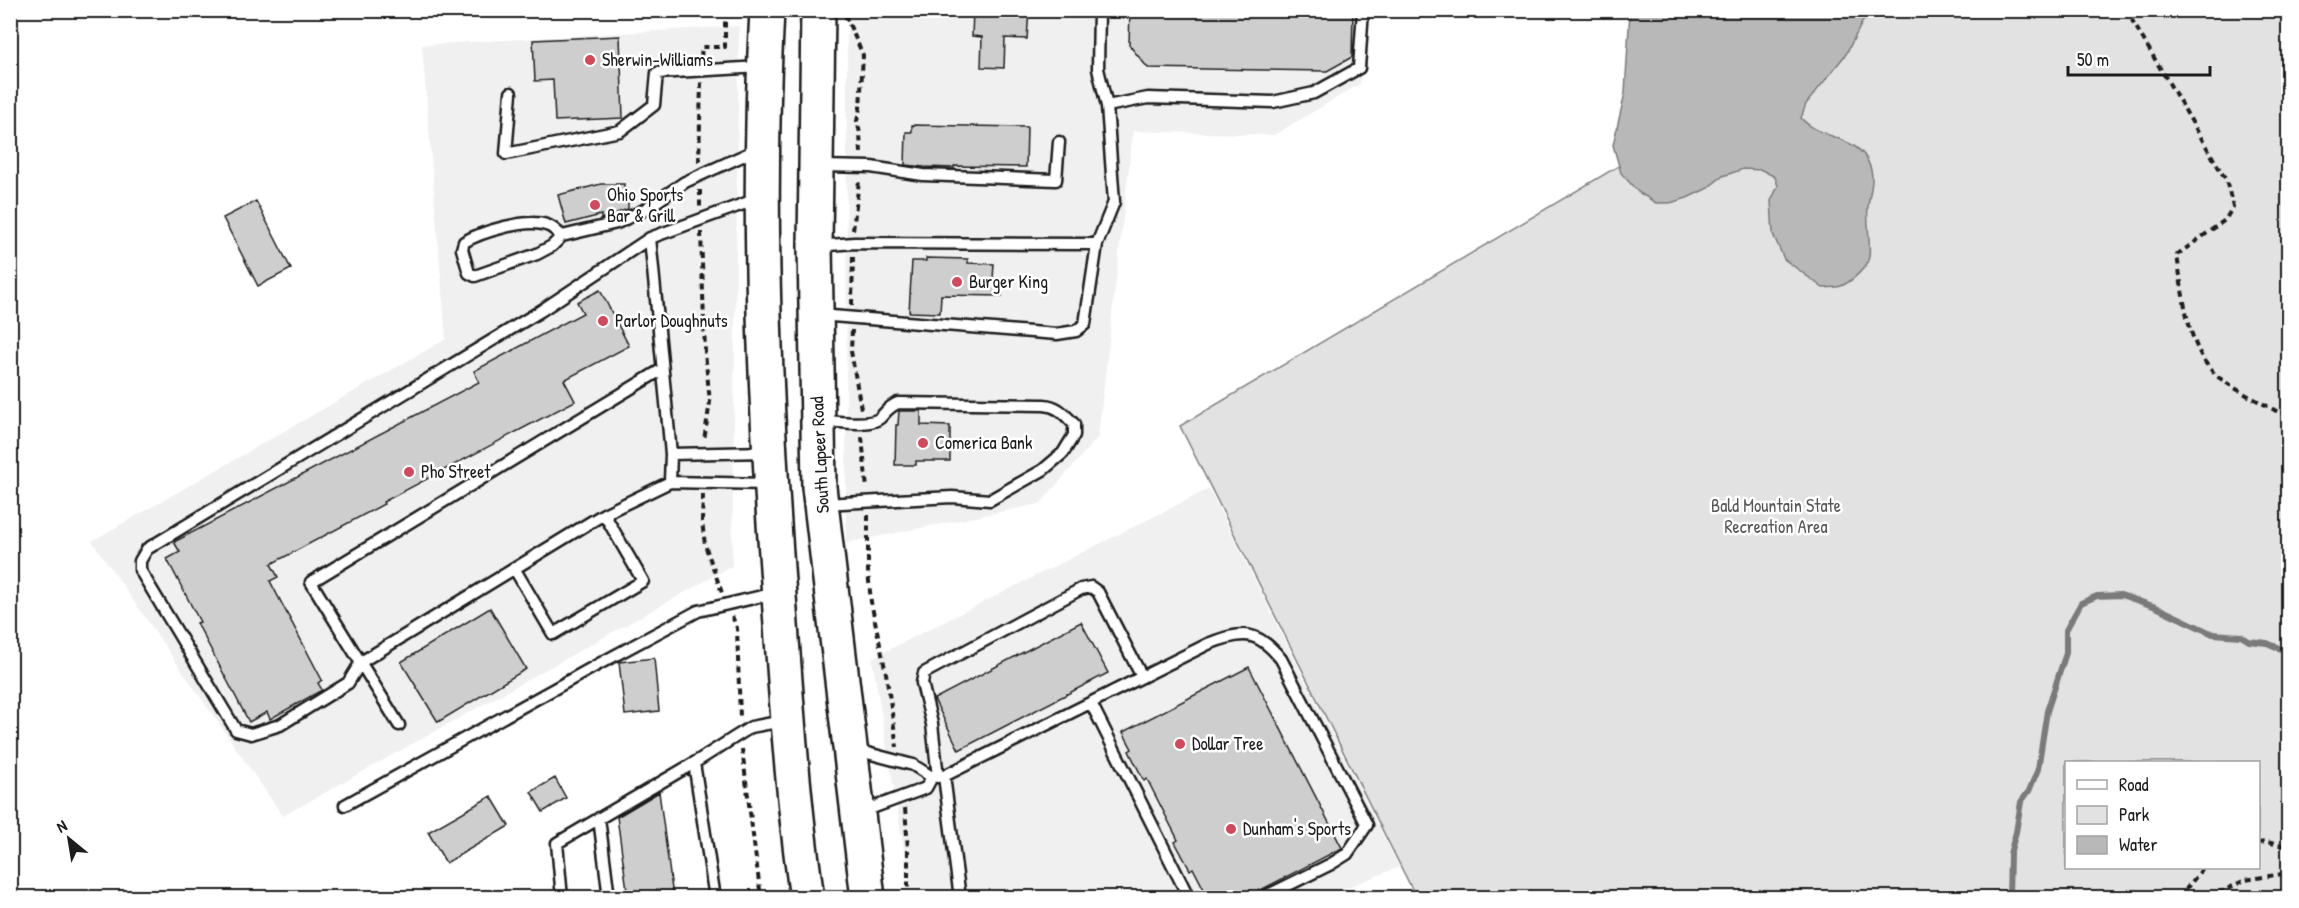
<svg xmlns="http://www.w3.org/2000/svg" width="2299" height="908" font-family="'Patrick Hand',sans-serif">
	<rect width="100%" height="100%" fill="#fff"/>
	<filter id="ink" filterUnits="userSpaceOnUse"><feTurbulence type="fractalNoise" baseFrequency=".0167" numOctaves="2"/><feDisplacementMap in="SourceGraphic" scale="12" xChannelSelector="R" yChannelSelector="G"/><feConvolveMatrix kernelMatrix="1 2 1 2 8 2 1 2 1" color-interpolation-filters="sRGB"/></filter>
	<g filter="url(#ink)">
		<!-- built -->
		<path fill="#f0f0f0" d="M847,11h515l-2,73 -86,51 -141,-4 -35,306 -58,67 -194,39z
			M739,26l-7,540 -449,250 -191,-275 354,-202 -24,-294z
			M1209,489l190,378 -76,30h-411l-40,-239z"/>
		<!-- green -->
		<path fill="#e2e2e2" stroke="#7f7f7f" stroke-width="1.5" fill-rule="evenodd" d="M1880,11h408v886h-872l-236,-471zM2066,762h192v106h-192z"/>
		<!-- water -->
		<path fill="#b8b8b8" stroke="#7a7a7a" stroke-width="1.5" d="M1630,11h238l-22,43 -40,50 -5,14c17,20 52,18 65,40 11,19 4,30 2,49 -2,16 3,34 1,50 -2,11 -18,25 -28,29 -5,2 -13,1 -18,2l-39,-29 -11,-25 -2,-33 7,-15 -3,-9 -13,-7 -19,-1 -20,7 -17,13 -19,9 -17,5h-14l-18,-11 -17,-19 -8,-28 12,-52z"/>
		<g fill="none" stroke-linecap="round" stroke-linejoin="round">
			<!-- stream -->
			<path stroke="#7a7a7a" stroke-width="6" d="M2009,898l1,-44 6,-22 5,-30 8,-11 9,-22 9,-58 19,-58v-23l15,-27 16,-7 24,-1 35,12 57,27 28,2 8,5 18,2 21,9"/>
		</g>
		<!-- building -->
		<path fill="#cecece" stroke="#1c1c1c" stroke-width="1.5" d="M973,10h56l-2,29 -22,-1 -1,30 -23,-1 1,-30 -10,-1z
			M1130,10h223l-1,47 -25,14 -179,-3 -19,-23z
			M620,36l3,82 -68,3 -2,-41 -18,1 -2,-41z
			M912,125l115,2 -1,40 -72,-1v2l-30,-1 -19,-2 1,-33h6z
			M601,184h23v15h4v10l-27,10v-4l-35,9 -8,-29z
			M256,201l35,68 -33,17 -35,-68z
			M926,258l42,1v4l26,1 -1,15h9v17l-61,-1 -1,18 -31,-1 3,-51h14z
			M600,290l29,56 -65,34 11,21 -192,101 1,2 -113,60 7,13 -8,4 52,99 -4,3 4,7 -52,29 -3,-7 -18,10 -52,-99 3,-1 -33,-63 13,-7 -6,-10 305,-160 -5,-11 109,-58 -6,-11z
			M899,411h22v14l29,1v35h-34v4h-21l1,-40h2z
			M490,608l36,61 -88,53 -37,-60z
			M1081,622l27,51 -149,77 -25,-51z
			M654,658l5,53 -34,4 -6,-53z
			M1249,667l93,181 -95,49h-39l-15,-29 -3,2 -15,-28 3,-2 -31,-61 -3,2 -15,-30 3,-2 -9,-17z
			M555,778l11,20 -23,14 -12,-20z
			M659,792l14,105h-45l-11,-80z
			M491,796l18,30 -63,37 -18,-31z"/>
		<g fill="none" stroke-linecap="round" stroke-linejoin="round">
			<!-- lane casing -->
			<g stroke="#1c1c1c" stroke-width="15">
				<path id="lane" d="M1099,10l-1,59 9,37 41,-8 125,4 41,-9 45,-25 4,-58
					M511,93l-5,61 114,-23 34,-26 3,-32 104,-6
					M819,166l52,1 52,8 133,5 3,-38
					M562,236c-5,-4 -10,-10 -16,-11 -19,-7 -65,7 -82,17l-2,7 7,24 6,3 62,-22 15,-8 10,-10 55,-13 27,-13 41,-28 73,-33
					M650,238l21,216 -1,28 -66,32 -243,148 -13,21 -68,42 -29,9 -15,-4 -96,-160v-9l7,-12 392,-237 111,-74 107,-39
					M818,246l36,-3 243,1
					M819,315l238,19 19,-3 9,-7 12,-80 17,-42 -7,-96
					M823,421c13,0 47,6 57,-3 6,-6 8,-11 18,-15l146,2c14,1 20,9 30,19v11l-11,18 -20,17 -53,30 -38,-3 -128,7
					M671,454l95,-2
					M670,482l98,2
					M514,568l39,66 90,-53 -39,-67
					M1091,703l98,195
					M399,725l-88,-143 350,-212
					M856,750l57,15 19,12 12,-1 264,-132c34,-13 49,-15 73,15l86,166 -20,29 -16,10 -69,34
					M944,776l16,122
					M938,777l-6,-53 -10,-41 2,-10 157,-84 10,-2 7,5 44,85
					M345,805l254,-141 99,-53 77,-18
					M861,812l65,-24 6,-11
					M599,818l10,80
					M562,898l-5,-55 137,-80
					M715,898l-21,-135 57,-36 32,-6"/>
			</g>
			<!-- primary casing -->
			<g stroke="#1c1c1c" stroke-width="38">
				<path id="primary" d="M767,10c-10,186 -3,373 10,558 8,110 14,220 30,330
					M818,10l-3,236 4,241 49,411"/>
			</g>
			<!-- path -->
			<path stroke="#1c1c1c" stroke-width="4" stroke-dasharray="6 4.5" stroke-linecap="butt" d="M2126,10l100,170 7,27 -8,13 -48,35c6,39 10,99 44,124 18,13 38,22 57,33l10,3
				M845,15l18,40 -3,53 -3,13 3,12 1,20
				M701,57l1,-10h23v-37
				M699,162l2,-80
				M700,190v17
				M853,230l6,-49
				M701,232l4,121 5,49 -6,38
				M852,305l1,-50
				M852,330l-1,21 10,58
				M862,437l5,52
				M703,495l-1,26 3,24 17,48
				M868,515v56l3,31 15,71 11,74
				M732,616l5,12 3,90
				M742,749l19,149
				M905,808l3,41v49
				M2258,843l9,-1 21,5
				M2179,898l24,-30
				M2209,898l36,-18 43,-7"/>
			<!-- lane -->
			<use href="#lane" stroke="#fff" stroke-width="10"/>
			<!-- primary -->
			<use href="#primary" stroke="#fff" stroke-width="33"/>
		</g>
	</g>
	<!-- markers -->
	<g fill="#d1495b" stroke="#fff" stroke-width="2">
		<circle cx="590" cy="60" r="6"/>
		<circle cx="595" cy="205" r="6"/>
		<circle cx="957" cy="282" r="6"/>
		<circle cx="603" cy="321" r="6"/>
		<circle cx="923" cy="443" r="6"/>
		<circle cx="409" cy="472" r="6"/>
		<circle cx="1180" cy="744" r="6"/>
		<circle cx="1231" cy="829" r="6"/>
	</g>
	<g text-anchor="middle" stroke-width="5" stroke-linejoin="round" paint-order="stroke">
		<!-- poi labels -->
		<g font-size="18" fill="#1c1c1c" stroke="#fff" text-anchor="start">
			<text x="602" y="66">Sherwin-Williams</text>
			<text x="607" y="201">Ohio Sports<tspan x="607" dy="21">Bar &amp; Grill</tspan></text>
			<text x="969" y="288">Burger King</text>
			<text x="615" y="327">Parlor Doughnuts</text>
			<text x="935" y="449">Comerica Bank</text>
			<text x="421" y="478">Pho Street</text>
			<text x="1192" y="750">Dollar Tree</text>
			<text x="1243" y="835">Dunham's Sports</text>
		</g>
		<!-- street labels -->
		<g font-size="18" fill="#1c1c1c" stroke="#fff">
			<text transform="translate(820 455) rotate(-93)" y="6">South Lapeer Road</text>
		</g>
		<!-- park labels -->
		<g font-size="18" fill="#575757" stroke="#fff">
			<text x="1776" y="512">Bald Mountain State<tspan x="1776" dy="21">Recreation Area</tspan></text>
		</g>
	</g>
	<!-- margin -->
	<rect width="2299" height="908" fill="none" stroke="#fff" stroke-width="36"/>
	<rect x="18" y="18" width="2263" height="872" fill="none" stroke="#1c1c1c" stroke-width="2" filter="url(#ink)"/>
	<!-- legend -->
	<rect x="2065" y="761" width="195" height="108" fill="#ffffff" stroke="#a4a4a4" stroke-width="1.5"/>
	<rect x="2077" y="780" width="30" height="9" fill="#ffffff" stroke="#a4a4a4" stroke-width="1.5"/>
	<text x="2119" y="791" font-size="18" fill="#1c1c1c">Road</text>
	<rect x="2077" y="806" width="30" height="18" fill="#e2e2e2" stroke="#a4a4a4" stroke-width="1.5"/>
	<text x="2119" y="821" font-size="18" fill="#1c1c1c">Park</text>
	<rect x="2077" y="836" width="30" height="18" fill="#b8b8b8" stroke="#a4a4a4" stroke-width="1.5"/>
	<text x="2119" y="851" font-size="18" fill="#1c1c1c">Water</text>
	<!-- north arrow -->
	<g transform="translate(69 839) rotate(330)" stroke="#ffffff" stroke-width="4.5" paint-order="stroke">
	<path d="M0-4.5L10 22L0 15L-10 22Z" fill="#1c1c1c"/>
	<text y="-9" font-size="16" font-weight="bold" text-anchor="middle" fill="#1c1c1c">N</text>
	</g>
	<!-- scale -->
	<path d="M2068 66v9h142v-9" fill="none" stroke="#1c1c1c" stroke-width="3"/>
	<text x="2077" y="66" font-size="18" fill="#1c1c1c" stroke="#ffffff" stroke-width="4.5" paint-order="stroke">50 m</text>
</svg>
